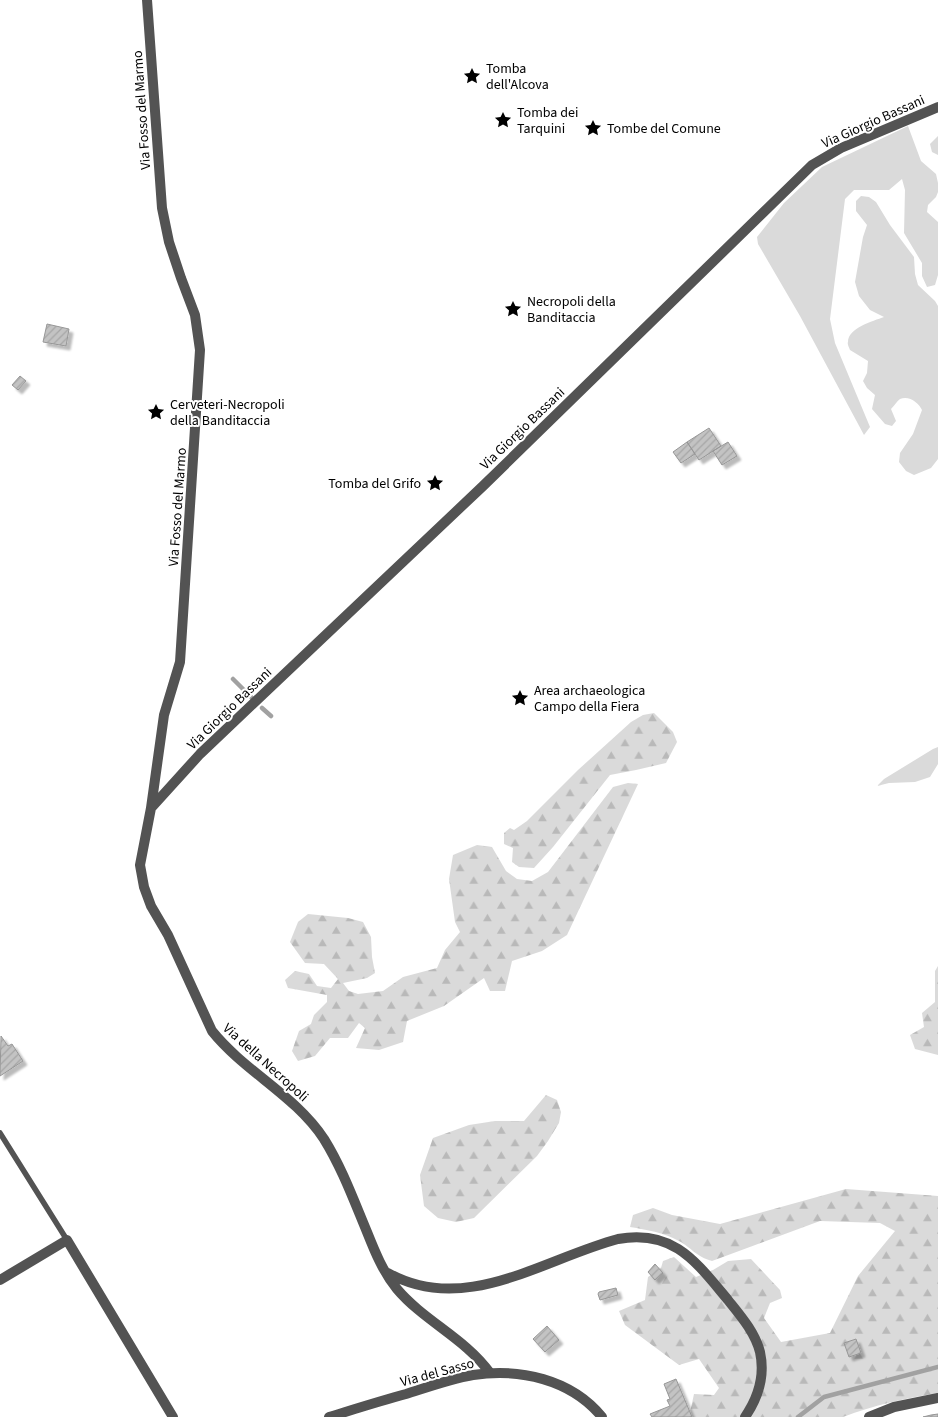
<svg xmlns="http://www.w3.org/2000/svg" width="938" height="1417" font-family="'Source Sans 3',sans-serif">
	<defs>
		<pattern id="forest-firs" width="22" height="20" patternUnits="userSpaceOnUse" patternTransform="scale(1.25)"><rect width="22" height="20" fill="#dadada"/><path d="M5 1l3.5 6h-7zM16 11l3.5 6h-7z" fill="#b9b9b9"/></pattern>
		<pattern id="building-hatch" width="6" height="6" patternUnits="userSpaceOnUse" patternTransform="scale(1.25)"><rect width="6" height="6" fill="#c3c3c3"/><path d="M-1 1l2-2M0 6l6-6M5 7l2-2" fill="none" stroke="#a6a6a6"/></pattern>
		<filter id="shadow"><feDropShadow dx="4" dy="4" stdDeviation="1" flood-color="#0004"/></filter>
	</defs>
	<rect width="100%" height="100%" fill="#fff"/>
	<!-- grass -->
	<path fill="#dadada" d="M908,126l13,35 15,13 2,9v9l-2,5 -8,8 -1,7 11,10v53l-3,10 -8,2 -5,-11v-13l-18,-30 1,-43 -3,-11 -13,11h-35l-9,9 -15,120 5,24 35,84 -6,8 -64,-119 -42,-72 -1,-7 27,-34 38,-36z
		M938,136v19l-6,-3 -2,-8z
		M861,196l8,1 7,5 14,23 24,32 1,17 3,11 17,16 3,5v153l-7,9 -17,7 -8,-4 -7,-9 1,-9 13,-19 9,-24c-3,-7 -13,-15 -22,-11 -3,2 -6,7 -9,10l5,12 -4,5 -7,-2 -13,-15 3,-14 -8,-7 -4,-7 4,-8 1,-12 -18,-11c-1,-3 -3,-6 -2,-8 0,-14 25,-21 36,-25l-14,-7 -11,-14 -4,-14 8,-45 4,-12 -11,-14v-10z
		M938,747v17l-8,13 -15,5 -26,1 -12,3 7,-7 49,-30z"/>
	<!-- forest -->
	<path fill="url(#forest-firs)" d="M654,713l19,19 4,10 -11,21 -30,7 -26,5 -57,72 -19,21 -15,-1 -7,-5 1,-14 -9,-4v-11l6,-5 4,2 13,-9 51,-51 53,-48 12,-7z
		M628,783l10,1 -71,151 -25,16 -30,10 -7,30h-15l-6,-13 -40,28 -37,15 -4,21 -24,8 -23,-2 9,-20 -6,-5 -11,15h-18l-15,18 -17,5 -6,-10 7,-20 12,-7 3,-9 13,-13v-7l-39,-7 -3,-8 10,-9 14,3 8,12 14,2 7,-9 -14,-15 -19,-1 -15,-21 8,-20 10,-8 40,4 15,4 8,15 1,20 3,16 -8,5 -24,5 6,8 9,3 25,-3 20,-14 34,-9 8,-18 15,-18 -5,-10 -6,-43 4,-24 24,-10 15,2 14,24 11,8 15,2 16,-9 65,-85z
		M938,966v89l-23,-6 -5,-14 14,-8 -2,-14 13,-11v-31z
		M546,1095l11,5 4,12 -2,11 -11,18 -11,15 -63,62 -18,4 -18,-4 -14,-12 -4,-31 13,-37 36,-13 26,-4h29z
		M846,1189l92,7v197c-32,5 -64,12 -95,24h-154l5,-23 20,1 5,-7 -20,-29 -20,6 -54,-40 -6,-14 26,-11 3,-23 13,-9 2,-7 11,-4 22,20 17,-7 15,-9 23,-2 29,31 2,8 -12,5 -6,15 17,24 49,-9 28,-57 37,-45 -15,-8 -60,-2 -108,40c-17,-5 -20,-13 -33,-20 -16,-9 -32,-11 -49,-14l3,-12 20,-7 19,7 48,9z"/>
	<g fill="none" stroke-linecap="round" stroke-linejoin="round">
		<!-- stream -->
		<path stroke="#a1a1a1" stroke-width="4.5" d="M233,679l19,19
			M262,708l9,8
			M798,1417l26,-20 114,-30"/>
	</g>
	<!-- building -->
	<path fill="url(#building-hatch)" stroke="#979797" filter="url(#shadow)" d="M47,324l22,5 -3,17 -23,-4z
		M20,376l6,5 -8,9 -6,-5z
		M709,428l12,18 -22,14 -12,-18z
		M687,442l8,12 -14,9 -8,-11z
		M728,442l9,14 -15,9 -9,-14z
		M1,1036l7,10 4,-2 11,17 -23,15z
		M655,1264l8,9 -8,7 -7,-8z
		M616,1288l2,7 -18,5 -2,-6 1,-2z
		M547,1326l12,14 -14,12 -12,-13z
		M856,1339l5,14 -12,4 -5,-14z
		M676,1379l16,38h-40l-2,-3 20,-8 -3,-6 3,-1 -6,-15z
		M938,1414v3h-15l8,-2z"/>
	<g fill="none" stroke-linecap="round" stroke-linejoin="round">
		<!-- service -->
		<path stroke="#535353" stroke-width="5.5" d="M0,1133l67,107"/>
		<!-- minor -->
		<path stroke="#535353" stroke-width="10" d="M147,0l15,208 7,34 12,36 14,37 5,35 -20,312 -16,53 -13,93 -11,57 4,22 7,19 17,29 44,96c33,41 83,64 112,108 18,29 30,62 43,93 8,20 16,40 30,57 27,32 69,50 93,84
			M152,807l48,-53 283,-268 329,-321 29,-17 97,-41
			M388,1273c77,43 155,-14 230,-34 56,-10 78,23 110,61 12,15 27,32 32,52 5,23 -2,46 -15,65
			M0,1280l67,-40 106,177
			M869,1417l25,-10 44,-9"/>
		<!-- tertiary -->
		<path stroke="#535353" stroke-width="10" d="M329,1417c26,-8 51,-16 77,-23 22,-7 44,-15 67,-19 46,-7 98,4 129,42"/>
	</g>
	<!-- icons -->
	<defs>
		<g id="sight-bare" transform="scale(1.35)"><path d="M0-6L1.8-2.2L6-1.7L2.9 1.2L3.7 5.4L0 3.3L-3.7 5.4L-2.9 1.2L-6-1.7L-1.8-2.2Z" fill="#000" stroke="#fff" stroke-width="2.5" paint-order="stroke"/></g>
	</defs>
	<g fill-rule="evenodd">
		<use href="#sight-bare" x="472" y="76"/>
		<use href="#sight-bare" x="503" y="120"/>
		<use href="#sight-bare" x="593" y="128"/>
		<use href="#sight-bare" x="513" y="309"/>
		<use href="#sight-bare" x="156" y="412"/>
		<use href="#sight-bare" x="435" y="483"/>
		<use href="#sight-bare" x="520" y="698"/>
	</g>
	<g text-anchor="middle" stroke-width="4" stroke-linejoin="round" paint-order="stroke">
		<!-- poi labels -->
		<g font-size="14" fill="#000" stroke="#fff" text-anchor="start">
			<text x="486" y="73">Tomba<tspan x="486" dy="16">dell'Alcova</tspan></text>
			<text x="517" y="117">Tomba dei<tspan x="517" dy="16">Tarquini</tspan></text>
			<text x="607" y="133">Tombe del Comune</text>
			<text x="527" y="306">Necropoli della<tspan x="527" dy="16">Banditaccia</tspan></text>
			<text x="170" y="409">Cerveteri-Necropoli<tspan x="170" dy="16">della Banditaccia</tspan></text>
			<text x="421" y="488" text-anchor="end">Tomba del Grifo</text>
			<text x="534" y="695">Area archaeologica<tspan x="534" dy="16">Campo della Fiera</tspan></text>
		</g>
		<!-- street labels -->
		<g font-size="14" fill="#000" stroke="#fff">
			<text transform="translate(141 110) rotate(-94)" y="5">Via Fosso del Marmo</text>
			<text transform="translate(873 121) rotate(-24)" y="5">Via Giorgio Bassani</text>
			<text transform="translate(522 428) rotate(-44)" y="5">Via Giorgio Bassani</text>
			<text transform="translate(177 507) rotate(-86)" y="5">Via Fosso del Marmo</text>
			<text transform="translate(229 708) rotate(-44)" y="5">Via Giorgio Bassani</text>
			<text transform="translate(266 1062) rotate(42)" y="5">Via della Necropoli</text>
			<text transform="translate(437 1372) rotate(-15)" y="5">Via del Sasso</text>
		</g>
	</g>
</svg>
